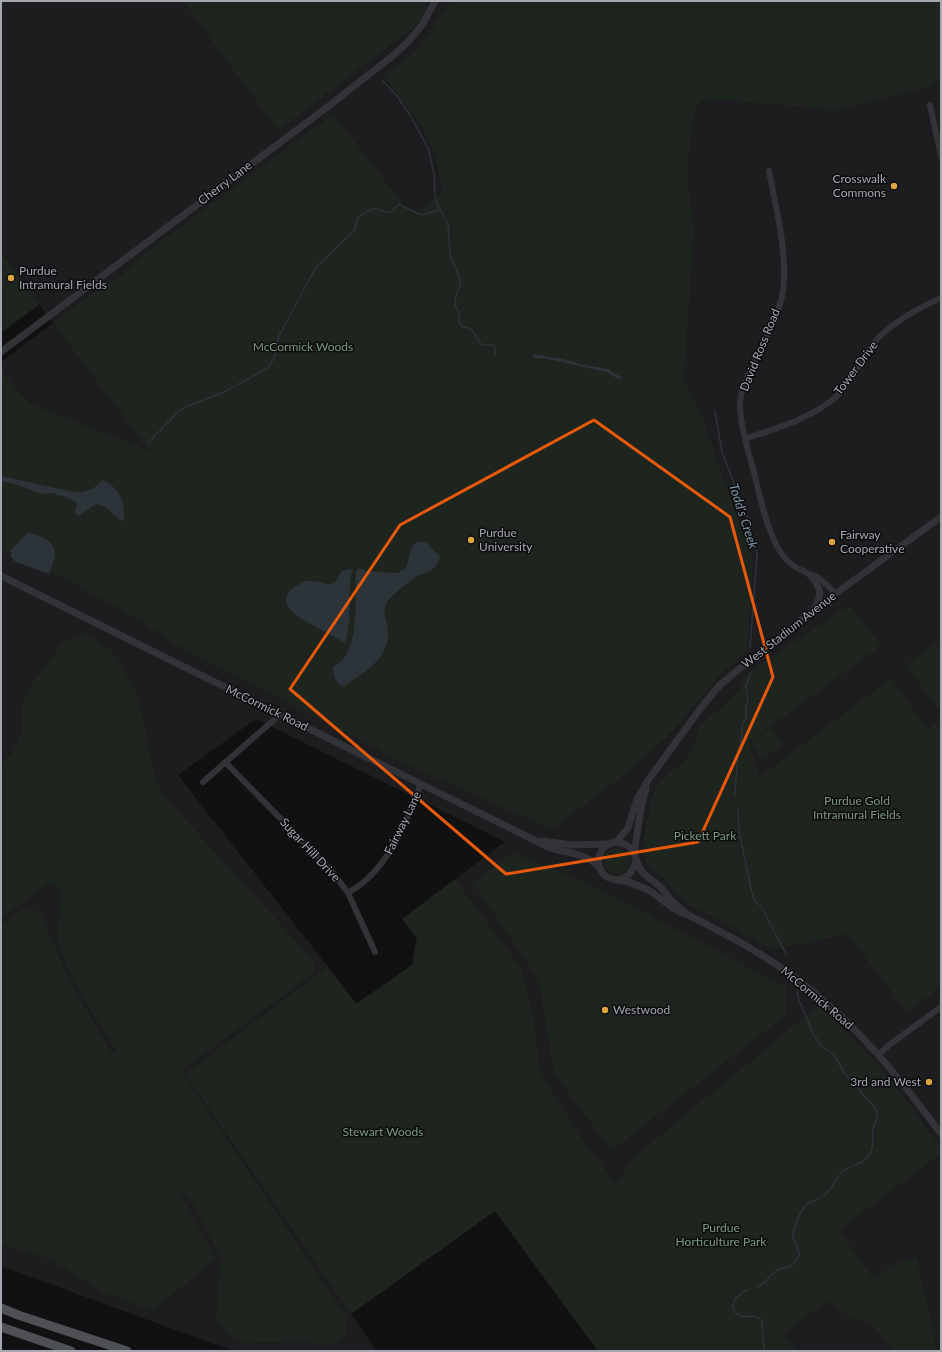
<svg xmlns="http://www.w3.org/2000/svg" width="942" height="1352" font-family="Lato,sans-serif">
	<rect width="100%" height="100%" fill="#111112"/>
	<!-- built -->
	<path fill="#1d1d1f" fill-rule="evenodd" d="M1,1h940v1350h-343l-103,-140 -144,103 26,37h-144l-232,-85v-904l52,-39 -52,-71zM256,719l249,123 -103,77 15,19 -5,27 -55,39 -179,-229z"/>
	<!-- green -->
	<path fill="#1e241e" d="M183,1h245l-7,18 -10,11 -133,100z
		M450,1h491v78l-11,7 -96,24 -107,-10 -25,1 -8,9 -7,64 7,54 -10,151 21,44 9,30 39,107 -6,91 -27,24 -46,55 -39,36 -56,43 -25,18 -6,1 -106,-48 -6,-1 -51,-25 -7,-5 -192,-98 -42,-28 -77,-43 -66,-31v-178l28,32 121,48 -97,-128 50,-38c12,-5 27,-14 34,-26l196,-145 79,101 31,-23 -8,-39 -14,-28 -37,-49 36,-28z
		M1,252l39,52 -39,29z
		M850,605l31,41 -132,96 10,35 132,-99 37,51 13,-9v267l-34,25 -59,-78 -75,16 -41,-23 -43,-22 -12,-10 -15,-18 -13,-10 -4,-8 -1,-22 8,-41 6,-12 7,-7 18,-15 6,-7 4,-8 6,-19 3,-4 24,-21 17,-18 1,-10z
		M85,634l27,17 26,43 16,80 9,21 150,165 2,8 -1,5 -129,95 -2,6 163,242 1,16 -6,9 -16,4 -20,-4 -60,2 -19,-10 -10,-13 5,-63 -30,-56 -9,-9 -2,2 36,65 -63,51 -51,-18 -52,-33 -49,-14v-319l19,-15 11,-3 10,6 31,72 40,67 5,-1c-21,-35 -46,-68 -58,-108 -5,-14 7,-48 -1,-57 0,-1 -4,-3 -5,-4l-7,2 -45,33v-153l13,-15 7,-17 2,-31 7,-15 33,-45z
		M941,639v69l-2,2 -32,-43 2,-5z
		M771,727l13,17 -21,15 -13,-16z
		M604 861a13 13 0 1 1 26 0a13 13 0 1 1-26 0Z
		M512,852l82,34 192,101 1,27 -176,137 -57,-78 -15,-92 -66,-98z
		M455,879l67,90 10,39 8,63 40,65 36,48 17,-26 186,-153 52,52 29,34 41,57v6l-102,76 33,47 31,-16 14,-3 20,91 -2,2h-40l-24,-27 -19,-5 -24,-18 -44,32 13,18h-199l-103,-140 -144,103 -166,-240 142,-107 29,37 56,-39 5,-27 -15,-19z"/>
	<!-- water -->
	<path fill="#2c3339" d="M533,354l34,6 12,4 29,5 13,8 -1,3 -14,-8 -63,-14h-10z
		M1,476l73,16c8,0 14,-1 21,-5 3,-3 4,-5 8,-7 16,8 23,22 21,40l-3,1c-8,-6 -15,-16 -25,-17l-17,12 -4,-4 2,-7 -1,-3 -14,-7 -3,1 -6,-3 -12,1 -23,-9 -17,-4z
		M29,533c10,2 25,7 26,20 0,6 -4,15 -6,21l-33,-12 -5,-5v-7l15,-16z
		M417,542h9l14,15c-5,16 -12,13 -24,20 -6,4 -24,18 -28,24 -7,8 -1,20 0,29 3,28 -25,44 -45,57 -7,-4 -10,-11 -10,-20 3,-2 7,-5 10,-8 17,-20 11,-63 13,-88l3,-3 8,3 30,2 9,-5 6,-22z
		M352,569c-5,25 1,50 -7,74 -13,-8 -46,-23 -55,-34 -11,-12 3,-23 14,-27 12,-4 21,4 27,2 11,-3 2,-14 21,-15z"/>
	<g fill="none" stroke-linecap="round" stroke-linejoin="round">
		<!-- stream -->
		<path stroke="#2c3339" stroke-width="1.5" d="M383,81l14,15 13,19 18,33 6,26 1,22 2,8 11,20 2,30 10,26v4l-4,12 -1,8 4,9v9l3,4 9,3 9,14 3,2h10l2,2v9
			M715,411l7,41 28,73 7,29 -7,93
			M148,443l29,-30 10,-7 37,-14 44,-24 6,-10 5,-22 37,-69 39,-37 2,-11c5,-4 10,-9 17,-10 12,-1 9,10 23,-3l3,-1 21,10 20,-5
			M735,794l3,-41 4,-17v-10l4,-9v-10l2,-6 -2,-15 5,-13
			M738,809l1,22 13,62 3,8 6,5 25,48
			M757,1287c9,-4 12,-11 19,-16 5,-4 13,-3 17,-7 15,-12 -3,-20 0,-31 2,-8 6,-18 11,-26 6,-6 14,-7 21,-12 8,-8 12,-20 21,-26 8,-5 19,-6 24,-15 4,-7 2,-16 3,-24 2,-8 6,-13 3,-21l-31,-35 -11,-19 -13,-10 -7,-9 -15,-36 -2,-9
			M747,1290c-8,4 -17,10 -13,20 1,3 4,6 7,6 8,2 15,-3 21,5l2,30"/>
		<!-- minor -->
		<path stroke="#323336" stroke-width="6" d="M930,105l11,51
			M769,171c7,36 19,84 14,120 -5,32 -30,66 -40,98 -2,5 -3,12 -3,18 1,21 8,44 14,65 6,25 14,65 30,85 9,11 21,15 33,20 7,4 13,11 18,17
			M745,439c32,-11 65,-20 91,-42 16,-15 23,-36 37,-53 15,-19 46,-36 68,-46
			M225,762l106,108 17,23 27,59
			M203,782l73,-64 2,-5
			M348,893c6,-4 13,-8 18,-13 28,-24 41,-63 55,-96
			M879,1054l10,-9 52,-38"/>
		<!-- tertiary -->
		<path stroke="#323336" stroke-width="7" d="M1,352l329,-247 60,-47 17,-15 15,-18 13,-24
			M810,575c11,13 13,19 4,34
			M1,576l549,272c17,5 34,5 48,18
			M542,841l31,4 35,-1
			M616,842l12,-14 9,-29 12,-20 51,-70 19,-23 20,-17 96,-75 106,-77
			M634,853l8,-50 4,-14
			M619,880c10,-3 14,-9 17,-19
			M688,915c-6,-5 -12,-10 -18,-16 -4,-5 -7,-10 -12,-14 -5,-5 -11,-8 -16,-13 -7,-10 -6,-25 -20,-29 -20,-6 -33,22 -15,34 5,3 12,3 18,4 8,2 17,6 25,10 10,6 19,16 30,21 2,1 5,2 8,3 9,4 18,9 27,14 30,15 60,33 87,54 55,42 98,95 139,151"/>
		<!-- primary -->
		<path stroke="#4f5055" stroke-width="9" d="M1,1308l17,7 109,36
			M1,1327l70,24"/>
	</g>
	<!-- marked area -->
	<path fill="none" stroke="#e8590c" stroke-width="3" stroke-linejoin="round" d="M594,420l136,97 43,160 -75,165 -192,32 -216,-185 110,-164z"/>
	<!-- markers -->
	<g fill="#dca53f" stroke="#0c0c0d" stroke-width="1.5">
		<circle cx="894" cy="186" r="4"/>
		<circle cx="11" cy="278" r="4"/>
		<circle cx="471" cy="540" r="4"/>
		<circle cx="832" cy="542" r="4"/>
		<circle cx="605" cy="1010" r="4"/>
		<circle cx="929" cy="1082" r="4"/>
	</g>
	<g text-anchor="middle" stroke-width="3" stroke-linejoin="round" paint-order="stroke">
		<!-- poi labels -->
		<g font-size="12" fill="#a4a8b1" stroke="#0c0c0d" text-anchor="start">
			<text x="886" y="183" text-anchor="end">Crosswalk<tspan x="886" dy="14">Commons</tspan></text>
			<text x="19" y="275">Purdue<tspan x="19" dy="14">Intramural Fields</tspan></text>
			<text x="479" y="537">Purdue<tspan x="479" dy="14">University</tspan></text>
			<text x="840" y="539">Fairway<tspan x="840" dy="14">Cooperative</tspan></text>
			<text x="613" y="1014">Westwood</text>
			<text x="921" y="1086" text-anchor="end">3rd and West</text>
		</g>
		<!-- street labels -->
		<g font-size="12" fill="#a4a8b1" stroke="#0c0c0d">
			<text transform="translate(225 183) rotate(-37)" y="4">Cherry Lane</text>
			<text transform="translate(760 350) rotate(-68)" y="4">David Ross Road</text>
			<text transform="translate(856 368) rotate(-53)" y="4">Tower Drive</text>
			<text transform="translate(789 630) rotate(-38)" y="4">West Stadium Avenue</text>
			<text transform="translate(267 708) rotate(26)" y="4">McCormick Road</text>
			<text transform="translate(403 823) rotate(-64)" y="4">Fairway Lane</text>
			<text transform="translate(310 850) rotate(47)" y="4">Sugar Hill Drive</text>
			<text transform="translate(817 998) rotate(40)" y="4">McCormick Road</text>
		</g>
		<!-- park labels -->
		<g font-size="12" fill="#7c9a7e" stroke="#0c0c0d">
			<text x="303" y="351">McCormick Woods</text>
			<text x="857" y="805">Purdue Gold<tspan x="857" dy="14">Intramural Fields</tspan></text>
			<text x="705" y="840">Pickett Park</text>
			<text x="383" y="1136">Stewart Woods</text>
			<text x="721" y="1232">Purdue<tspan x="721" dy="14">Horticulture Park</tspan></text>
		</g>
		<!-- water labels -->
		<g font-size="13" font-style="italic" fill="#7e95a9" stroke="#0c0c0d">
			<text transform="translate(744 516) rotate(72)" y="5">Todd's Creek</text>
		</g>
	</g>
	<!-- border -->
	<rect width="942" height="1352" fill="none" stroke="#a4a8b1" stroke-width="4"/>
</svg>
